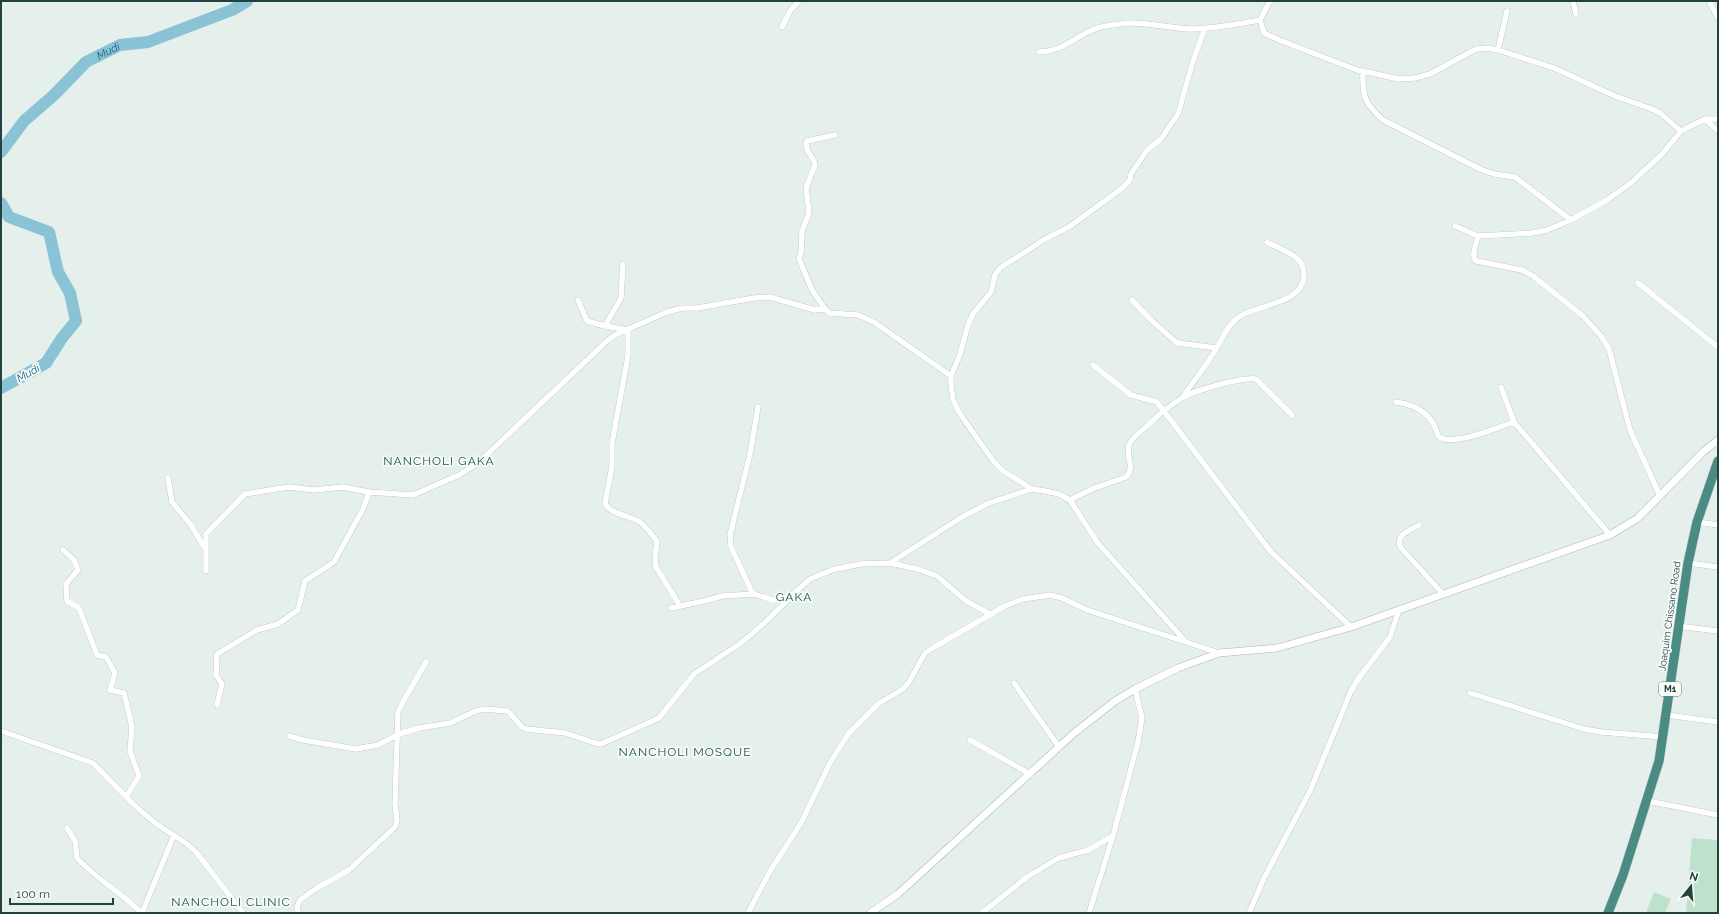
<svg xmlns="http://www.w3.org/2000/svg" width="1719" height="914" font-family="Raleway,sans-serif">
	<rect width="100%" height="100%" fill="#e5efeb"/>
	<!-- green -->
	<path fill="#bde1ca" d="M1692,838l26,2v73h-32z
		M1654,892l17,7 -6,14h-19z"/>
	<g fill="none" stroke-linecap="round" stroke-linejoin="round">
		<!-- river -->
		<g stroke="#8ac2d6" stroke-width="12">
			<path id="s1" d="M1,152l23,-31 30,-26 32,-33 34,-17 28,-3 84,-32 15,-9"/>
			<path d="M1,203l8,14 40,15 9,40 12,21 6,28 -14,17 -16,25 -45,25"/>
		</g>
		<!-- minor casing -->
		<g stroke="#a7b8b3" stroke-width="6">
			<path id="minor" d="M1270,1l-10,19 4,13 15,7 78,30 42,9 16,-1 15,-4 46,-25 11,-1 11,2 56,18 61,28 37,13 8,4 21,18
				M1573,1l3,13
				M1709,1l9,17
				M782,27l8,-16 9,-10
				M1498,50l9,-39
				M1039,52c28,0 42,-23 67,-26 7,-1 14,-2 21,-3 22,-1 45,6 67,6 22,-1 45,-5 66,-9
				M1363,72c-1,24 2,32 20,48l97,49 14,5 21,3 56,43
				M1705,119l13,12
				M1455,226l23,10 55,-3 14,-3 24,-10 36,-20 25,-18 31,-29 18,-22 24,-12h13
				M1478,236c-2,8 -7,19 -2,25l46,9 11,6 50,40 18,20 8,13 21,81 30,66
				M623,264l-2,34 -16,28 23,4v26l-16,87v24l-7,36c4,11 26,13 35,19 6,5 12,13 17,19l-2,18 1,8 24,39
				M1638,283l80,64
				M578,300l9,21 18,5
				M1132,300l19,20 26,23 40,5
				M825,309l-13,-19 -13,-31 2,-6 1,-22 7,-18 -3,-25 9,-23c-1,-9 -12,-15 -8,-24l28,-6
				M1093,365l38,30 26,7 114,150 80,75
				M1501,387l13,35 96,113
				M1183,397c9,-14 19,-26 28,-40 8,-11 13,-26 23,-36 17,-18 68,-14 70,-45 1,-21 -21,-25 -37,-34
				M1396,402c21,3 37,12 42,34 13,12 60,-9 76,-14
				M758,407l-8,47 -20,81 1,12 20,43 3,4 9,3 10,3h7l12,-5 18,-16 22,-9 28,-6 30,-1 72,-46 27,-14 43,-14 13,2 14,3 11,6 27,42 89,100 33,11
				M168,478l4,24 19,23 13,22
				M1032,489l-29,-18 -9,-9 -34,-48 -7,-14 -2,-15v-9l9,-22 8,-29 5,-11 18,-22 4,-17 5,-7 45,-29 24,-12 52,-38 9,-9 1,-6 16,-24 14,-11 17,-25 15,-53 12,-33
				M1070,500l22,-11 34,-12c10,-10 -1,-21 3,-32 3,-8 11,-13 17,-18 11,-11 23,-21 36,-29 14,-8 59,-21 74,-19l36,36
				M1697,522l21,3
				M1419,525c-10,6 -25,10 -18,23l42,46
				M63,550l11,10 4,10 -12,14 1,17 12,7 18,47 9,2 9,16 -5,17 14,3 8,34 -2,24 9,25 -13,21
				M890,563l28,6 19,7 29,25 24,13
				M1688,563l30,4
				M206,571v-37l39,-40 44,-7 25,3 29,-3 26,5 44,3 46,-20 19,-12 129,-122 10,-7 50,-22 15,-4h15l57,-10 16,-1 45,13 10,-1 4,4 29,2 16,7 77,54
				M671,608l33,-7 18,-5 32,-2
				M1678,626l40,5
				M1014,683l45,64
				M1470,693l114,36 17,3 63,5
				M217,705l5,-21 -6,-9 1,-21 40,-24 21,-6 20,-14 7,-29 29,-19 29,-53 6,-17
				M1667,715l51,7
				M1,731l92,32 40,41 22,19 32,21 9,8 47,61
				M289,736l14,4 53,9 22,-4 21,-11 20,-6 31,-5 26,-12 8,-2 24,2 14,16 4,2 39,4 30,10 6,1 58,-26 35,-44 47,-31 20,-17 30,-29
				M970,740l60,34
				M1648,801l70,14
				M67,828l8,13 2,17c19,21 44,34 64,55
				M142,913l32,-78
				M298,913l-1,-6 3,-7 17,-12 32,-18 46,-43 2,-6 -2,-17 3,-92 6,-12 22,-38
				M748,913l21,-40 32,-50 29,-60 19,-30 29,-29 25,-15 6,-7 16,-29 11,-7 69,-40 18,-7 27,-4 12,3 25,12 99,32
				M982,913l45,-36 32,-19 29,-8 25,-14
				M1089,913l24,-77 25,-94 4,-24 -7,-29
				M1249,913l15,-35 46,-87 41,-100 7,-12 32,-42 9,-27"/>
		</g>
		<!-- tertiary casing -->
		<g stroke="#a7b8b3" stroke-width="8">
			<path id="tertiary" d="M870,913l28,-19 175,-160 42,-33 20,-12 43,-21 41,-15 58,-5 74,-21 259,-92 28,-17 66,-67 14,-11"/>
		</g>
		<!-- trunk casing -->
		<g stroke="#c1cac9" stroke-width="10">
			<path id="trunk" d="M1608,913l15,-38 36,-114 29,-198 9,-41 21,-61"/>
		</g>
		<!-- minor -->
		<use href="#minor" stroke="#fff" stroke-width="5.5"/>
		<!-- tertiary -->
		<use href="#tertiary" stroke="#fff" stroke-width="7"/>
		<!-- trunk -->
		<use href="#trunk" stroke="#4a8b84" stroke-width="9"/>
	</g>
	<g text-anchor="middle" stroke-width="3.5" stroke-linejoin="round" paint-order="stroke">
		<!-- shield labels -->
		<rect fill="#f6fbf9" stroke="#627a75" stroke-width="1" x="1659" y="682" width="22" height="14" rx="3"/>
		<g font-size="9" font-weight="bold" fill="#22423d">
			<text x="1670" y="692">M1</text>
		</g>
		<!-- street labels -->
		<g font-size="10" fill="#22423d" stroke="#f6fbf9">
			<text transform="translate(1669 616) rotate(-82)" y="4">Joaquim Chissano Road</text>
		</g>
		<!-- water labels -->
		<g font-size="11" font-style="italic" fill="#186482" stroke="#f6fbf9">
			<text dy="4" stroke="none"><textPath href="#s1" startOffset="149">Mudi</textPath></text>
			<text transform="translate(28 373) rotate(-29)" y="4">Mudi</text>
		</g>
		<!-- quarter labels -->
		<g font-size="12" letter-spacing="1" fill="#1d554e" stroke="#f6fbf9">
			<text x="439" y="465">NANCHOLI GAKA</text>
			<text x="794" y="601">GAKA</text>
			<text x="685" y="756">NANCHOLI MOSQUE</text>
			<text x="231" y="906">NANCHOLI CLINIC</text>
		</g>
	</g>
	<!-- border -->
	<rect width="1719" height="914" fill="none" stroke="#22423d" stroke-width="4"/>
	<!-- north arrow -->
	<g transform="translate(1691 886) rotate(17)" stroke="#f6fbf9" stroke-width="3" paint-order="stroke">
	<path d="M0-3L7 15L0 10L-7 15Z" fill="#22423d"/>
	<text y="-6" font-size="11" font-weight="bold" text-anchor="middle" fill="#22423d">N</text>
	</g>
	<!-- scale -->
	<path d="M10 898v6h103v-6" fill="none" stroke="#22423d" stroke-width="2"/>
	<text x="16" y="898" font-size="12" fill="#22423d" stroke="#f6fbf9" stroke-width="3" paint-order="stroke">100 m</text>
</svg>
